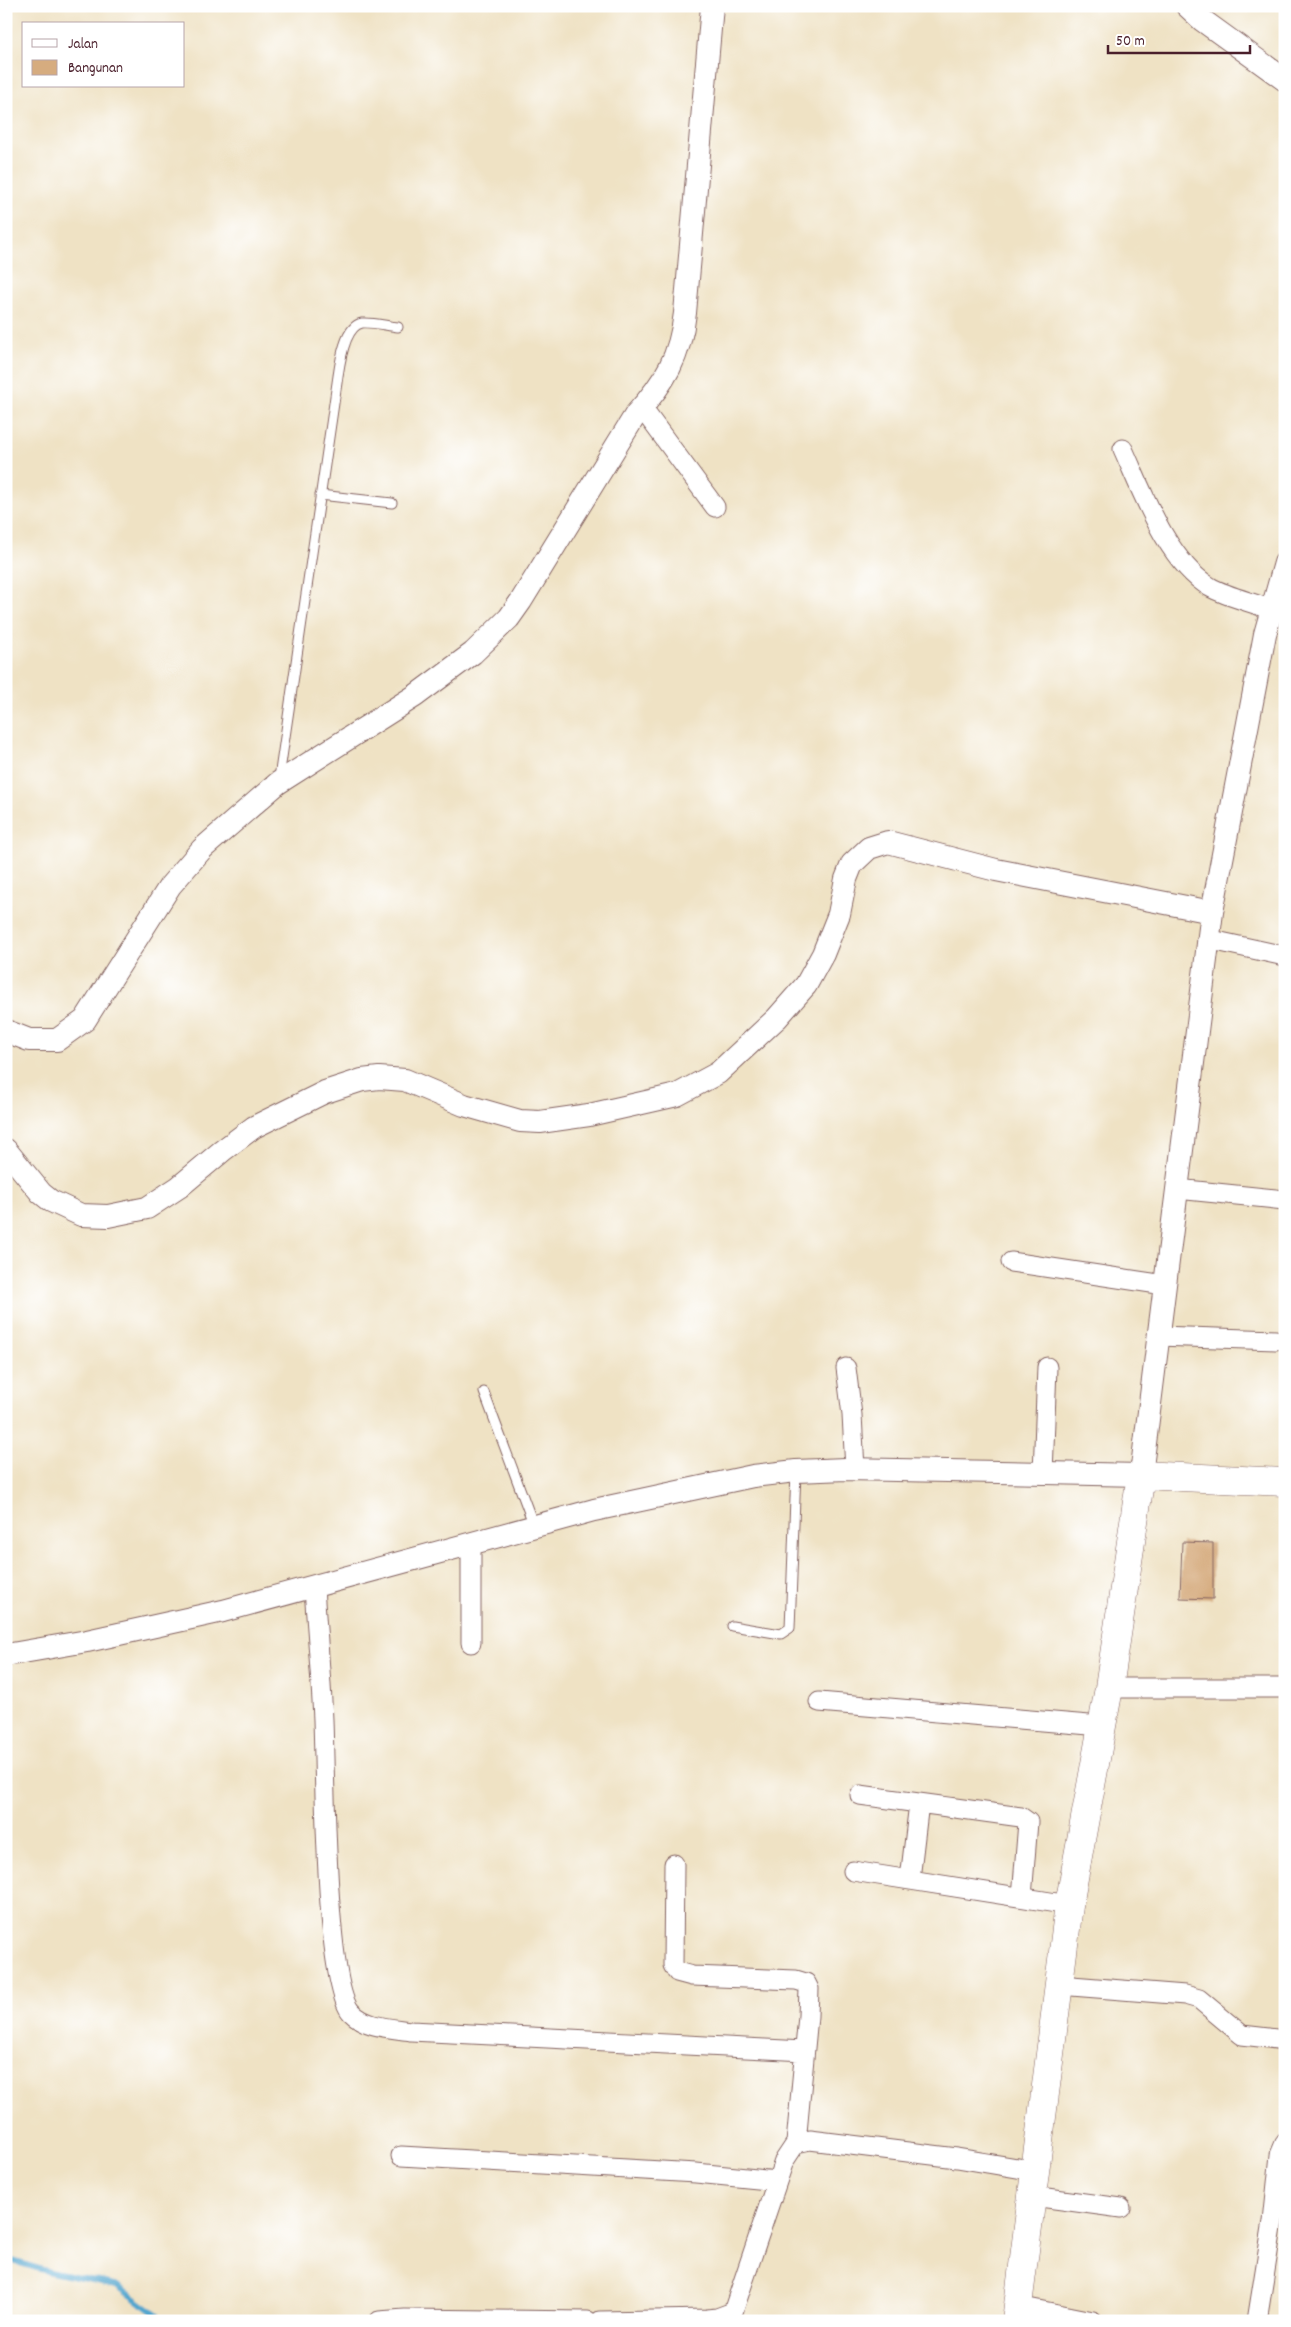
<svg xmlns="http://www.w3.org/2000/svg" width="1291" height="2327" font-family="Dekko,sans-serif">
	<rect width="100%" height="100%" fill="#fff"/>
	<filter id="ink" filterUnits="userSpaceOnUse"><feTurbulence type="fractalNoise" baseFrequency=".02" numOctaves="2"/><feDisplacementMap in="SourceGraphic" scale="10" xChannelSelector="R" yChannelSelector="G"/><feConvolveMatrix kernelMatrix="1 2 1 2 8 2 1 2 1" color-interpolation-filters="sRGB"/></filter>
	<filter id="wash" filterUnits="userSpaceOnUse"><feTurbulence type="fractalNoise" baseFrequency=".0096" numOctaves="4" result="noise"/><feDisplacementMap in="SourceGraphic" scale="20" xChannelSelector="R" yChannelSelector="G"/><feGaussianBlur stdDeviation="1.12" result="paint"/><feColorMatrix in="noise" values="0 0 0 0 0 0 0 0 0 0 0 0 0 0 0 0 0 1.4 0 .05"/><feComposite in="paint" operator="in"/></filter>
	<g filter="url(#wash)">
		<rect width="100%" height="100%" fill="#efe2c4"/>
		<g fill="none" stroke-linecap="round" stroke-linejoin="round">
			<!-- stream -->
			<path stroke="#52a6ce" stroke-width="5.5" d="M6,2259l44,13 66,13 49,36"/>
		</g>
		<g id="blocks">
			<!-- building -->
			<path fill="#d6ac7f" d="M1182,1542l31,1v56l-33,-1z"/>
		</g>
	</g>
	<g filter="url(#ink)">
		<use href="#blocks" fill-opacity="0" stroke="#846361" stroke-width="1"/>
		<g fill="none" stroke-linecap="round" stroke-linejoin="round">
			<!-- service casing -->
			<g stroke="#846361" stroke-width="11">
				<path id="service" d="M320,495l72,8
					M279,778l59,-402c2,-14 7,-50 24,-53 11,-1 25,3 36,4
					M484,1392l50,134
					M732,1626l49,8 9,-6 6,-156"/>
			</g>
			<!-- minor casing -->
			<g stroke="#846361" stroke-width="21">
				<path id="minor" d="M642,408l73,99
					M1123,449c20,44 44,112 87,138 18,10 42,15 62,23
					M1207,939l78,17
					M1177,1189l108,11
					M1011,1262l154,23
					M1158,1336l118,4
					M846,1368l6,47 3,54
					M1043,1474l4,-107
					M471,1544v99
					M314,1588c3,44 7,88 9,132 2,49 2,263 28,292 15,16 40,16 60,19l393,20
					M1109,1688h176
					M819,1702l282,24
					M860,1795l161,22 7,5 -6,75
					M674,1864l-1,101 4,7 15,4 104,4 10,3 3,6 -1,27 -12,127
					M853,1871l216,34
					M910,1879l9,-76
					M1059,1985l126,10 14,4 43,36 43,5
					M401,2156l295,17 81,8
					M1033,2196l88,12
					M1018,2306l75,15
					M379,2321l26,-2 183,2
					M600,2321l107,-2 10,-1 16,-6 51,-151 12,-18 14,-3 147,18 79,13
					M1257,2321l16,-100 7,-66 5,-12"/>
			</g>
			<!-- tertiary casing -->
			<g stroke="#846361" stroke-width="24">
				<path id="tertiary" d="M1187,6l15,14 83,60
					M6,1031l23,9h28l28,-20 85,-134 32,-37 76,-66 137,-87 58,-43 36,-35 12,-17 115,-187c29,-32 44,-57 49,-101l27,-307
					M6,1150l35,43 10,8 30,14 27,1 39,-8 32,-21 43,-36 32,-24 71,-35 37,-12 17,-2 26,2 59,25 56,16 20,1 49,-7 88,-20 41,-22 59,-55 29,-33 17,-31 16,-40 7,-35 6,-15 17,-16 19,-6 108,28 216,42 53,-278 20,-71
					M6,1655l81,-14 136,-30 371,-101 159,-34 43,-5 50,-2 295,6 71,-563"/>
			</g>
			<!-- trunk casing -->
			<g stroke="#846361" stroke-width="29">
				<path id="trunk" d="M1016,2321l53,-416 40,-217 32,-213 144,7"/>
			</g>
			<!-- service -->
			<use href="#service" stroke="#fff" stroke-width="9"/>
			<!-- minor -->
			<use href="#minor" stroke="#fff" stroke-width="19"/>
			<!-- tertiary -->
			<use href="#tertiary" stroke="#fff" stroke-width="22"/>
			<!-- trunk -->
			<use href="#trunk" stroke="#fff" stroke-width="28"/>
		</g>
	</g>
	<!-- margin -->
	<rect width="1291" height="2327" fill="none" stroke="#fff" stroke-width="25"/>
	<!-- legend -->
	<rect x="22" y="22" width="162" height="65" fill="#ffffff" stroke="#b7a5aa"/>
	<rect x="32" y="39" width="25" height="8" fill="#ffffff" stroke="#b7a5aa"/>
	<text x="68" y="48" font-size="15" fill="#4a1f2b">Jalan</text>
	<rect x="32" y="60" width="25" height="15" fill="#d6ac7f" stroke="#b7a5aa"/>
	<text x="68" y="72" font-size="15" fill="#4a1f2b">Bangunan</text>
	<!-- scale -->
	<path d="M1108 45v8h142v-8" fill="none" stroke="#4a1f2b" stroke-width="2.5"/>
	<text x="1116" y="45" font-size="15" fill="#4a1f2b" stroke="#ffffff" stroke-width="4" paint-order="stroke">50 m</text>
</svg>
